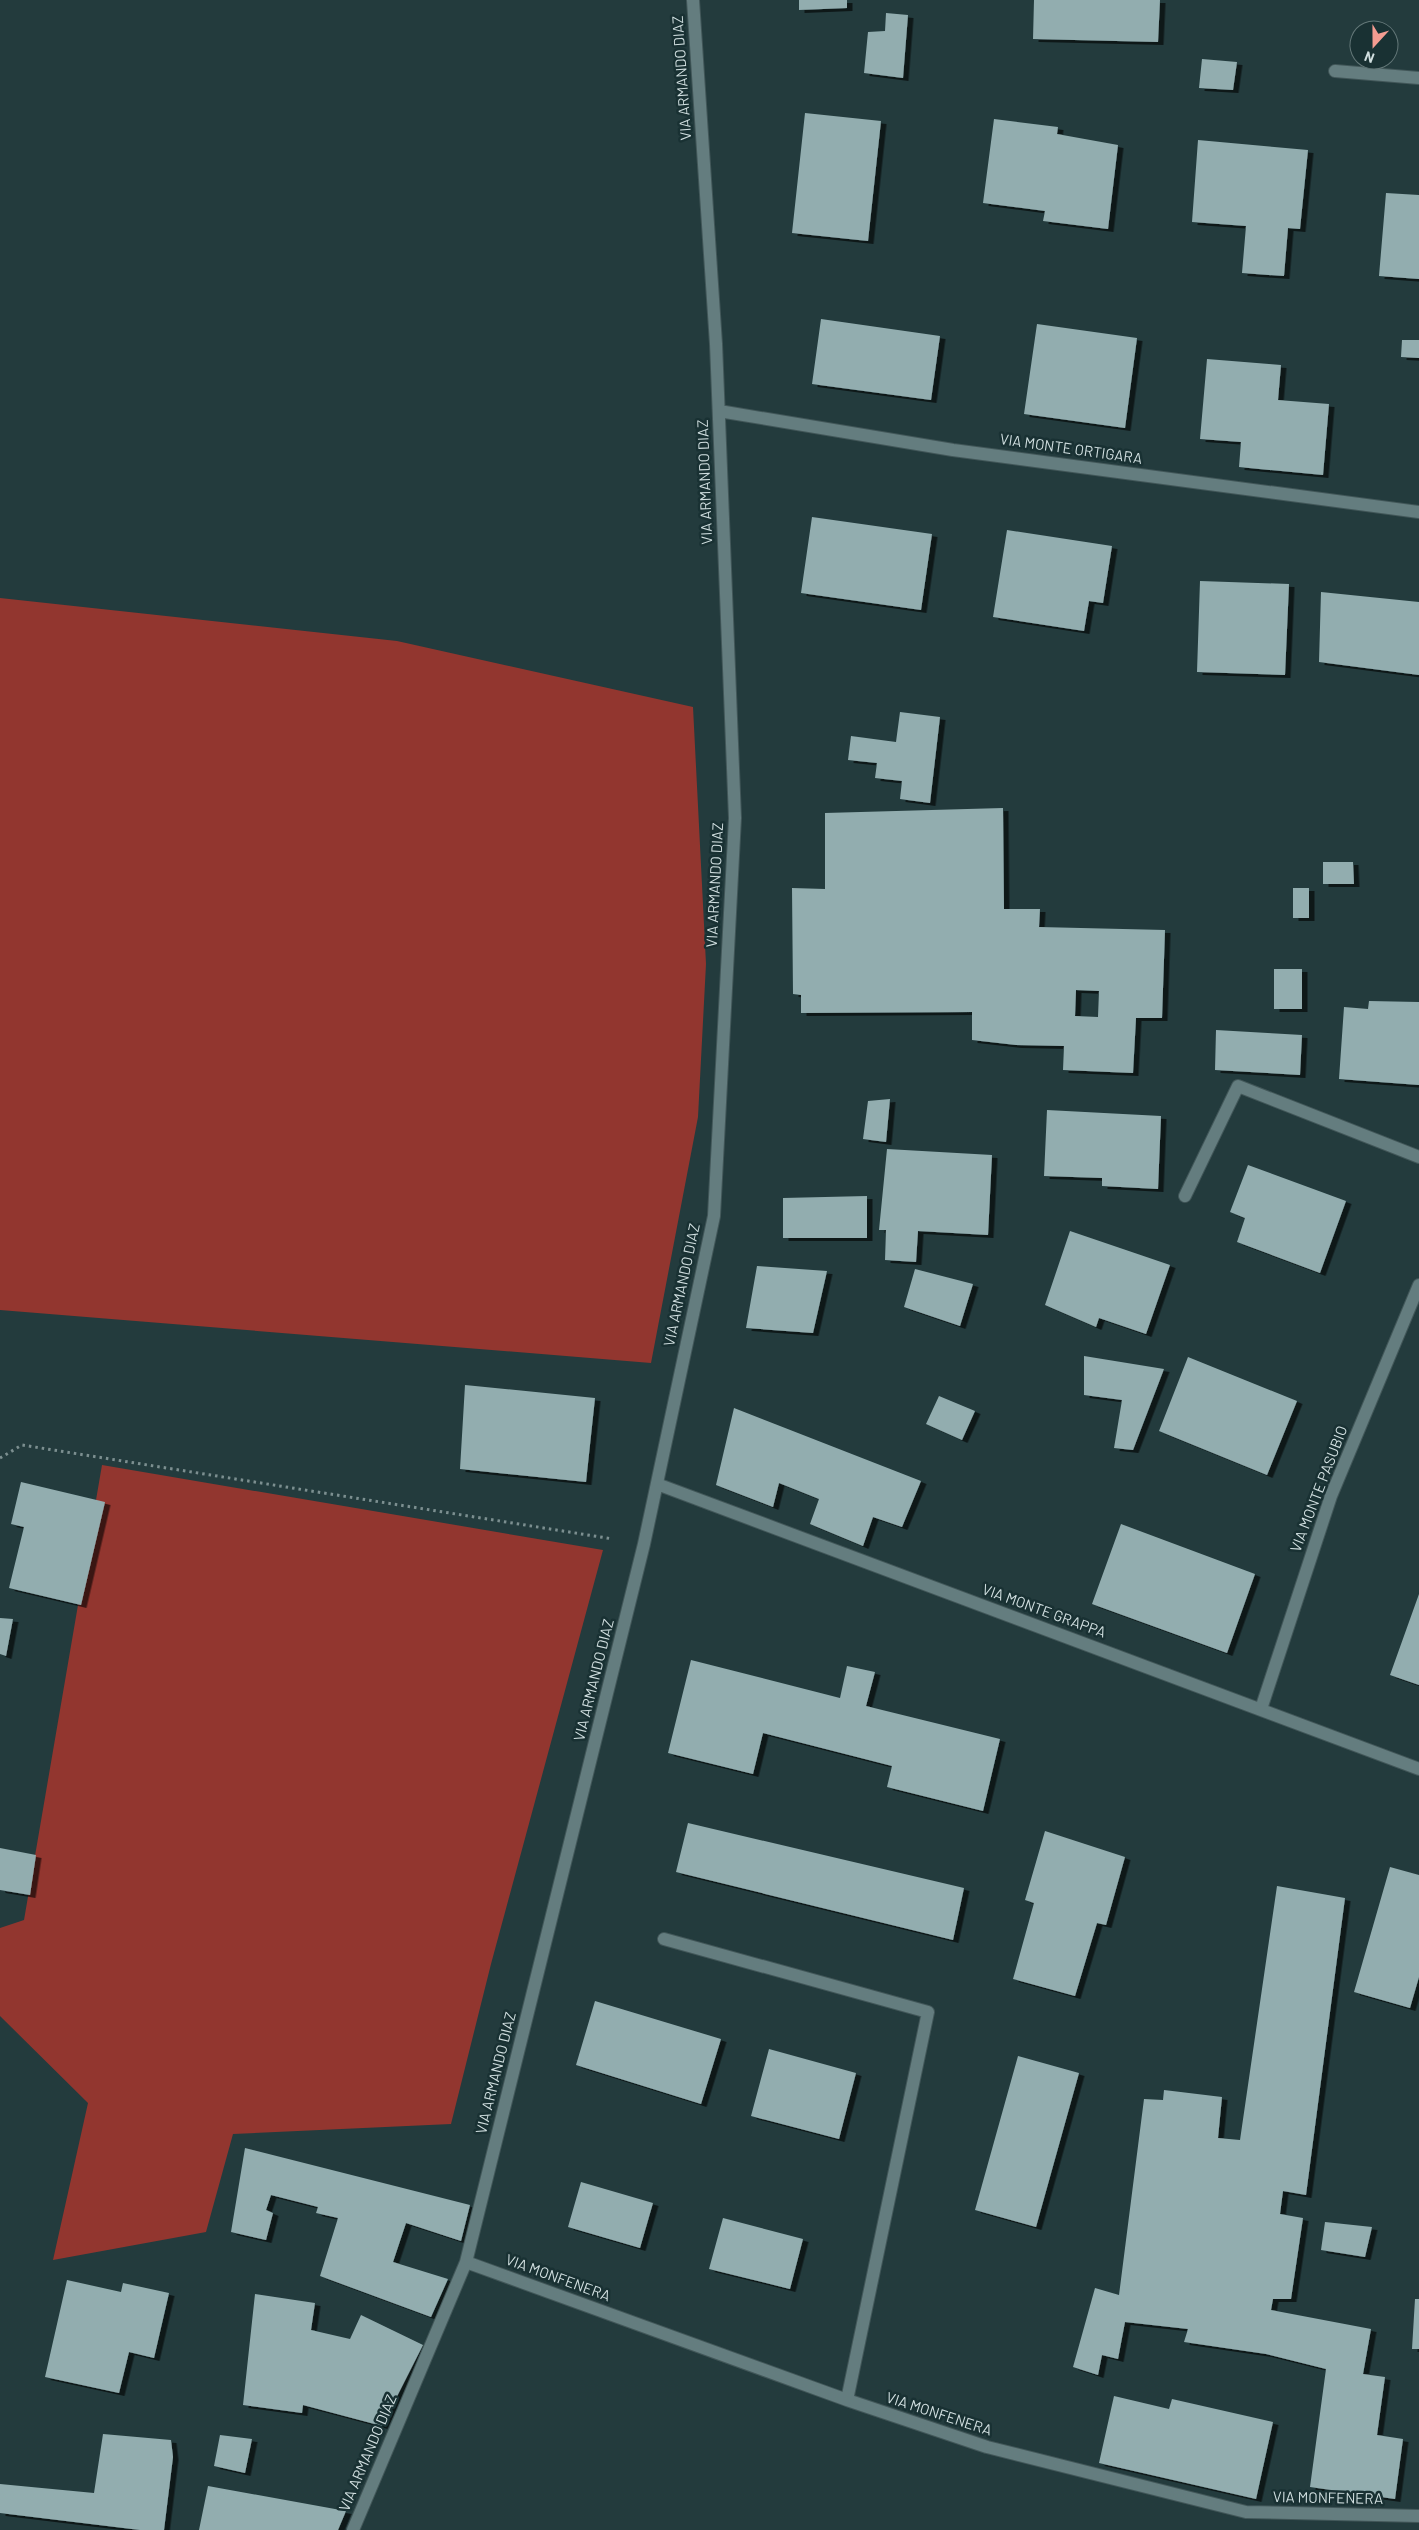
<svg xmlns="http://www.w3.org/2000/svg" width="1419" height="2530" font-family="Barlow,sans-serif">
	<defs>
		<filter id="shadow"><feDropShadow dx="5.5" dy="3" stdDeviation="0" flood-color="#0009"/></filter>
	</defs>
	<rect width="100%" height="100%" fill="#233b3d"/>
	<!-- green -->
	<path fill="#92362f" d="M0,598l397,43 296,66 13,257 -8,153 -47,246 -651,-53z
		M102,1465l501,85 -112,414 -40,160 -218,10 -27,98 -153,28 35,-157 -88,-87v-88l24,-8z"/>
	<!-- building -->
	<path fill="#92adaf" fill-rule="evenodd" filter="url(#shadow)" d="M799,0h48v8l-48,2z
		M1034,0h126l-2,42 -125,-3z
		M886,13l22,2 -5,63 -39,-5 4,-41 17,-1z
		M1202,59l35,3 -4,28 -34,-2z
		M805,113l76,8 -13,120 -76,-8z
		M994,119l64,8 -1,7 61,11 -10,84 -65,-8 2,-10 -62,-8z
		M1198,140l110,10 -8,79 -12,-1 -4,48 -42,-3 4,-47 -54,-4z
		M1386,193l33,2v84l-40,-3z
		M821,319l119,17 -9,64 -119,-16z
		M1037,324l100,14 -12,90 -101,-14z
		M1402,340h17v18l-18,-1z
		M1207,359l74,6 -3,35 51,4 -6,71 -84,-8 2,-25 -41,-3z
		M812,517l120,17 -11,76 -120,-17z
		M1007,530l105,16 -9,57 -14,-2 -5,30 -91,-14z
		M1200,581l89,3 -4,91 -88,-3z
		M1321,592l98,10v73l-100,-13z
		M900,712l40,5 -10,86 -30,-4 2,-18 -27,-3 2,-15 -29,-3 3,-24 45,6z
		M1003,808l1,101h36l-1,18 126,3 -3,88h-26l-3,55 -70,-3 1,-24 -48,-1 -44,-5v-28l-171,1v-18l-8,-1 -1,-106 33,1v-76zM1076,990l23,1 -1,26 -23,-1z
		M1323,862h30l1,22h-31z
		M1293,888h16v30h-16z
		M1274,969h28v40h-28z
		M1369,1001l50,1v83l-80,-6 5,-72 24,2z
		M1216,1030l86,5 -2,40 -85,-5z
		M890,1099l-4,43 -23,-3 5,-38z
		M1047,1110l114,6 -3,73 -56,-3v-8l-58,-2z
		M887,1149l105,6 -4,80 -70,-4 -2,31 -31,-2 1,-30h-7z
		M1248,1165l98,36 -26,72 -83,-31 8,-24 -15,-6z
		M867,1196v42h-84v-40z
		M1070,1231l100,34 -24,69 -47,-16 -3,9 -51,-22z
		M757,1266l70,5 -14,62 -67,-5z
		M915,1269l58,15 -13,42 -56,-19z
		M1084,1356l80,13 -31,81 -19,-2 8,-48 -38,-5z
		M1188,1357l109,44 -30,74 -108,-44z
		M465,1385l130,13 -9,84 -126,-13z
		M939,1396l36,15 -13,29 -36,-16z
		M734,1408l187,73 -19,46 -29,-10 -10,29 -53,-22 9,-25 -40,-16 -6,24 -57,-22z
		M21,1482l84,20 -24,103 -72,-17 15,-61 -13,-3z
		M1121,1524l134,50 -28,79 -135,-49z
		M1419,1594v91l-29,-10z
		M0,1618l13,1 -7,37 -6,-2z
		M691,1660l149,38 7,-32 28,6 -9,34 134,33 -17,72 -96,-24 5,-21 -129,-33 -10,41 -85,-21z
		M688,1823l276,65 -11,52 -277,-68z
		M1045,1831l80,26 -19,68 -9,-2 -22,73 -62,-17 21,-76 -9,-3z
		M0,1848l36,7 -6,40 -30,-5z
		M1390,1867l29,8v102l-9,31 -56,-16z
		M1277,1886l68,12 -39,297 -23,-4 -3,23 23,4 -12,81h-18l-2,11 100,19 -8,45 22,3 -8,58 26,4 -8,60 -85,-12 16,-118 -60,-15 -82,-12 4,-13 -63,-7 -7,37 -16,-4 -4,20 -25,-8 22,-79 24,7 25,-196 19,1 1,-10 58,7 -4,41 22,2z
		M595,2001l126,38 -20,65 -125,-39z
		M769,2049l87,24 -17,66 -88,-23z
		M1018,2056l61,17 -43,154 -61,-17z
		M245,2148l225,57 -9,36 -55,-18 -13,39 55,17 -17,38 -111,-41 18,-58 -22,-5 2,-6 -47,-12 -5,15 7,3 -7,27 -35,-8z
		M581,2182l72,21 -13,45 -72,-21z
		M723,2218l80,21 -13,50 -81,-20z
		M1325,2222l47,5 -7,30 -44,-7z
		M67,2280l54,12 2,-9 46,10 -15,65 -25,-6 -10,41 -74,-16z
		M255,2294l60,9 -4,27 39,9 11,-24 62,30 -41,81 -79,-21 -1,8 -59,-8z
		M1415,2299h4v50h-7z
		M1114,2396l55,13 3,-10 101,23 -17,77 -157,-36z
		M103,2434l68,6 2,17 -9,73h-24l-140,-17v-29l94,9z
		M220,2435l32,4 -7,34 -31,-7z
		M208,2486l138,25 -8,19h-139z"/>
	<g fill="none" stroke-linecap="round" stroke-linejoin="round">
		<!-- street casing -->
		<g stroke="#425759" stroke-width="14">
			<path id="street" d="M1335,71l84,7
				M719,411l234,39 466,62
				M1185,1196l53,-110 181,71
				M657,1484l762,285
				M1261,1709l70,-213 88,-211
				M664,1939l264,73 -81,388
				M466,2262l381,138 140,47 259,65 173,4
				M353,2530l113,-268 178,-718 70,-328 21,-398 -19,-474 -23,-344"/>
		</g>
		<!-- path -->
		<path stroke="#7c8f90" stroke-width="3" stroke-dasharray="2.5 4" stroke-linecap="butt" d="M0,1458l22,-13 591,94"/>
		<!-- street -->
		<use href="#street" stroke="#647d7f" stroke-width="12"/>
	</g>
	<g text-anchor="middle" stroke-width="5" stroke-linejoin="round" paint-order="stroke">
		<!-- street labels -->
		<g font-size="15" fill="#d1dfe0" stroke="#193133">
			<text transform="translate(682 78) rotate(-94)" y="5">VIA ARMANDO DIAZ</text>
			<text transform="translate(1071 449) rotate(8)" y="5">VIA MONTE ORTIGARA</text>
			<text transform="translate(705 482) rotate(-92)" y="5">VIA ARMANDO DIAZ</text>
			<text transform="translate(715 885) rotate(-87)" y="5">VIA ARMANDO DIAZ</text>
			<text transform="translate(682 1285) rotate(-78)" y="5">VIA ARMANDO DIAZ</text>
			<text transform="translate(1319 1489) rotate(-69)" y="5">VIA MONTE PASUBIO</text>
			<text transform="translate(1044 1611) rotate(20)" y="5">VIA MONTE GRAPPA</text>
			<text transform="translate(594 1680) rotate(-76)" y="5">VIA ARMANDO DIAZ</text>
			<text transform="translate(496 2073) rotate(-76)" y="5">VIA ARMANDO DIAZ</text>
			<text transform="translate(558 2278) rotate(20)" y="5">VIA MONFENERA</text>
			<text transform="translate(939 2414) rotate(18)" y="5">VIA MONFENERA</text>
			<text transform="translate(368 2453) rotate(-67)" y="5">VIA ARMANDO DIAZ</text>
			<text transform="translate(1328 2498) rotate(1)" y="5">VIA MONFENERA</text>
		</g>
	</g>
	<!-- north arrow -->
	<g transform="translate(1374 45) rotate(201)"><circle r="24" fill="#193133" stroke="#637778"/>
	<path d="M0-4L9 19L0 12L-9 19Z" fill="#f59c91"/>
	<text y="-8" font-size="14" font-weight="bold" text-anchor="middle" fill="#d1dfe0">N</text>
	</g>
</svg>
